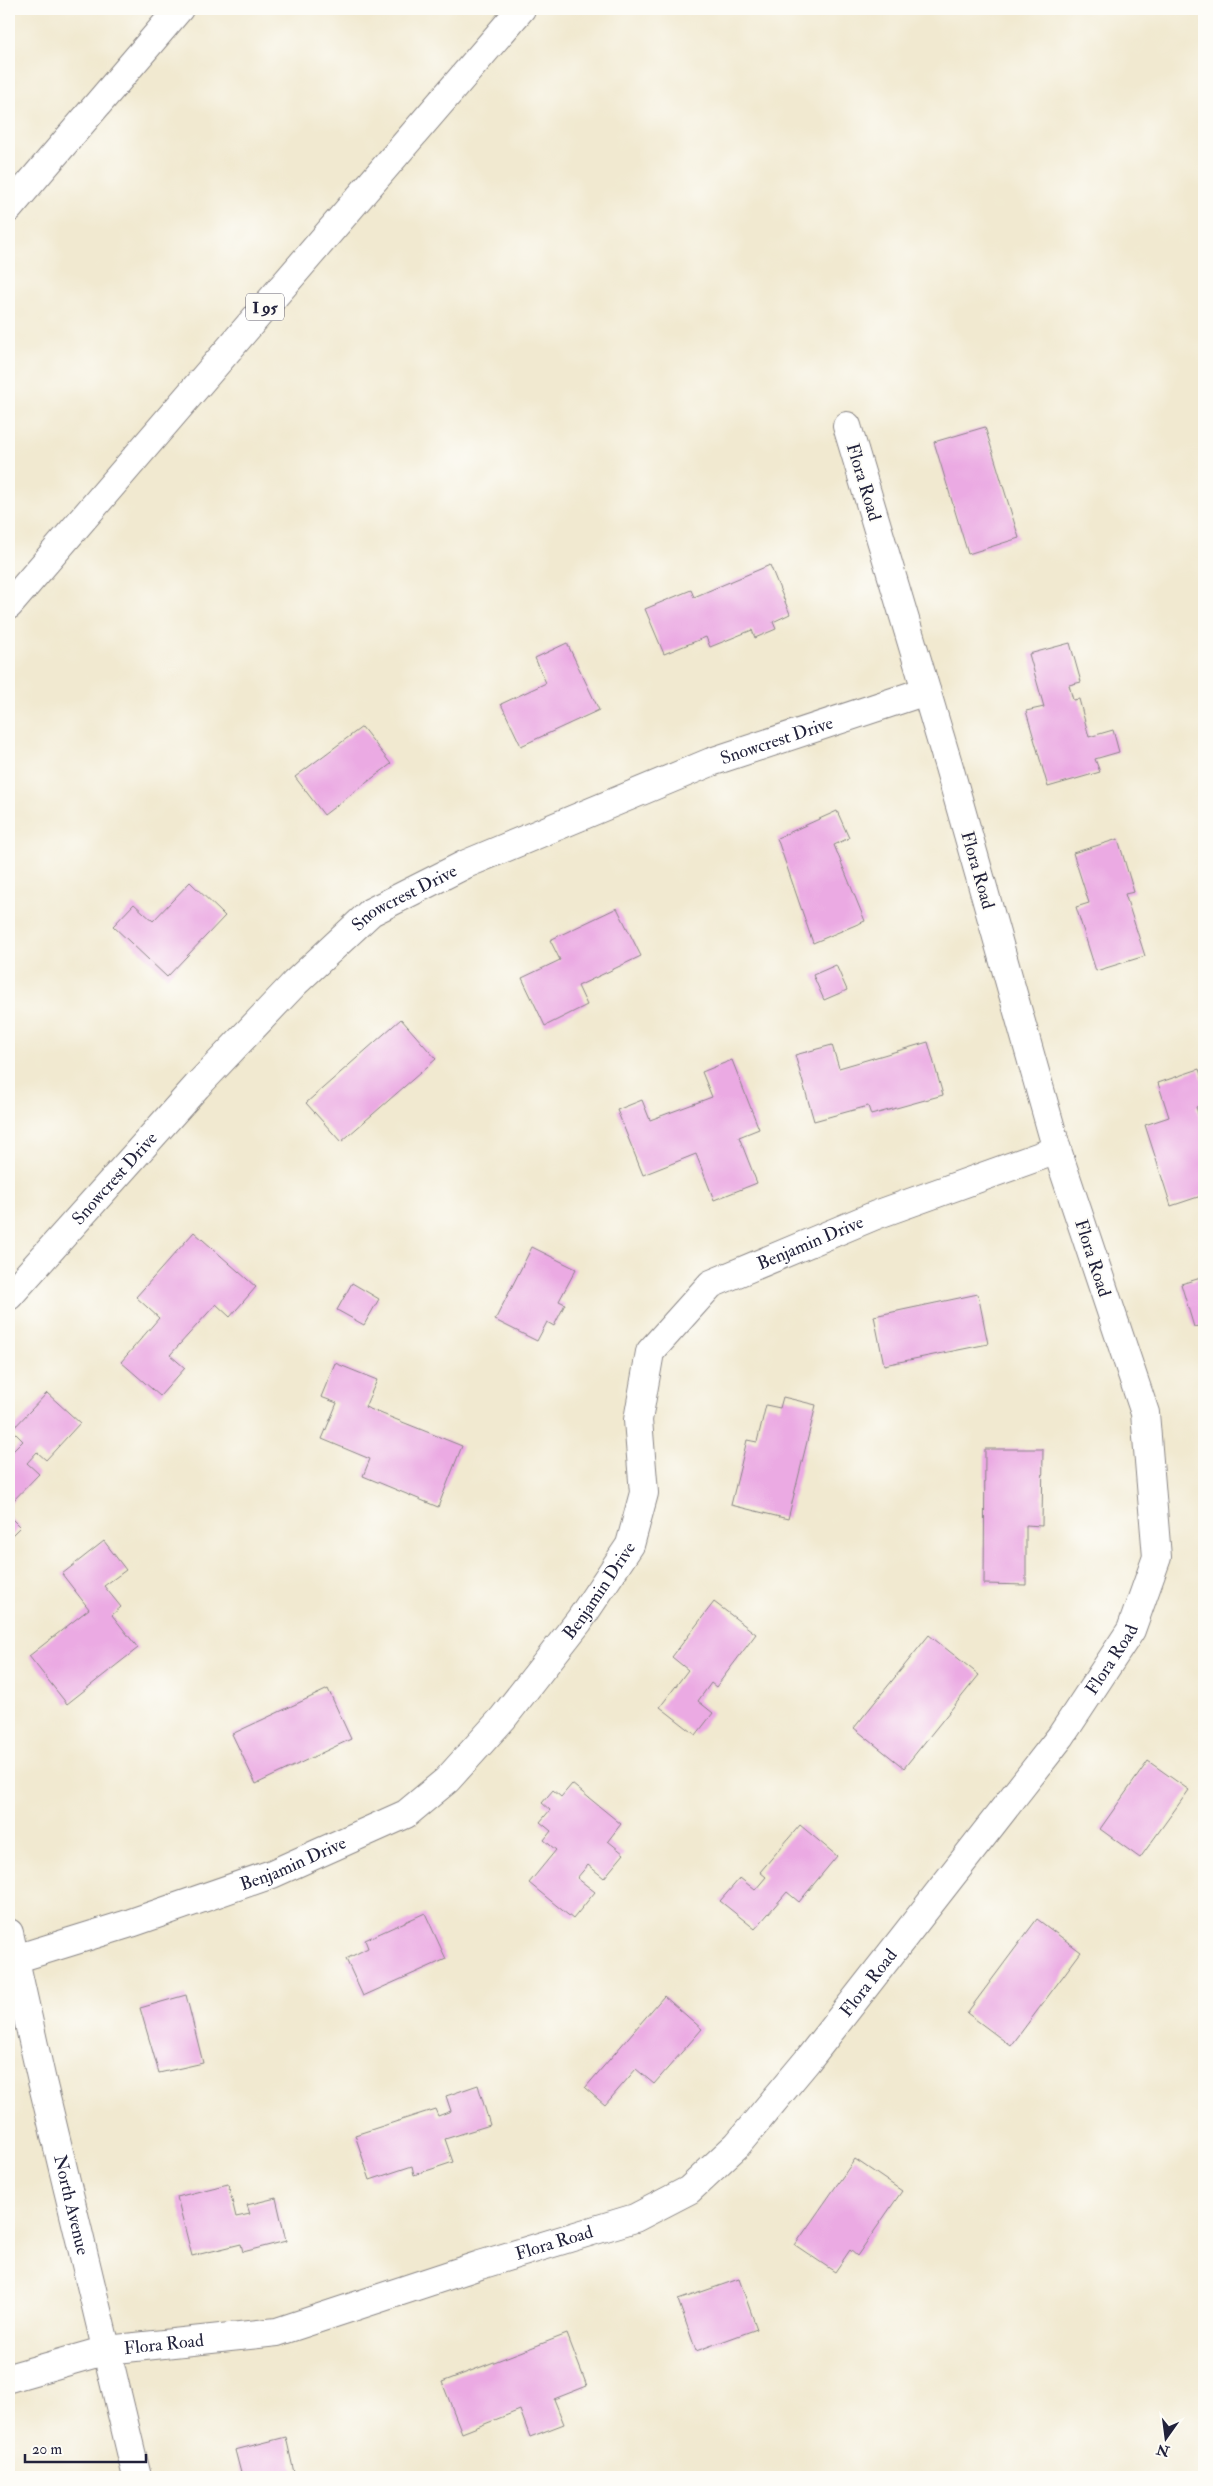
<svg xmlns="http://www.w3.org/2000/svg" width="1213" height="2486" font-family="'IM FELL Double Pica',serif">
	<rect width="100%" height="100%" fill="#fdfcf7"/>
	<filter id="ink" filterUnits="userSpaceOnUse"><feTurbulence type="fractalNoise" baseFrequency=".02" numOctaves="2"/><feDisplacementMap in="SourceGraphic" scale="10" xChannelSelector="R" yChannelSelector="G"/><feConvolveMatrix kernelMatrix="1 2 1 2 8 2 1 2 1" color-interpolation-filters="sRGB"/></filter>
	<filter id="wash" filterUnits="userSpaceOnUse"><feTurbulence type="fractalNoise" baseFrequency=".0096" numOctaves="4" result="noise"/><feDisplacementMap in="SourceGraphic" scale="20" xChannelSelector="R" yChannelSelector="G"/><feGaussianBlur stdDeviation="1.12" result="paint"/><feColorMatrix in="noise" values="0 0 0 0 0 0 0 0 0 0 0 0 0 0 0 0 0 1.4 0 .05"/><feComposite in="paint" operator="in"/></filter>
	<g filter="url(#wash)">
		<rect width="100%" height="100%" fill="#f1e9d0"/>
		<g id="blocks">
			<!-- building -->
			<path fill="#ebaae3" d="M985,427l34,111 -51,16 -34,-112z
				M770,565l20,49 -17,8 3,7 -21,9 -3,-8 -42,17 -4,-10 -42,17 -19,-45 46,-19 3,7z
				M567,643l32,67 -78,36 -20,-42 45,-21 -11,-25z
				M1070,643l11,39 -12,3 4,15 6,-1 10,38 24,-7 6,22 -24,7 5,13 -52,15 -22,-76 18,-4 -15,-53z
				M362,727l29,37 -67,51 -29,-38z
				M837,811l12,27 -15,7 31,76 -52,22 -36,-105z
				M1118,839l16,53 -9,2 20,62 -49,15 -20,-64 13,-4 -16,-50z
				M190,882l35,34 -58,61 -54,-51 21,-22 19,17z
				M617,908l24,48 -63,30 9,19 -42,21 -23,-48 38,-18 -10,-20z
				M836,965l11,25 -23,10 -11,-25z
				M401,1019l35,40 -95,83 -35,-39z
				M928,1042l15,53 -72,20 -3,-9 -54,15 -19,-66 37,-10 7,23z
				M732,1060l27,69 -20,8 18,46 -43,17 -18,-46 -53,21 -26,-65 25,-10 8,20 62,-23 -10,-25z
				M1199,1069l5,15v20l-8,3 8,26v62l-33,11 -26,-81 24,-8 -11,-34z
				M194,1232l62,55 -26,30 -14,-13 -46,51 15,13 -25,28 -39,-34 38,-44 -23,-21z
				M532,1247l44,22 -17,32 6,3 -11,22 -7,-4 -10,19 -42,-21z
				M1204,1277v55l-2,-7 -8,2 -13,-43z
				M352,1283l27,16 -15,26 -27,-15z
				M978,1294l10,50 -104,21 -10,-49z
				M335,1363l42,17 -12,27 97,39 -24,61 -75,-31 7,-17 -48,-20 15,-36 -16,-6z
				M47,1393l33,30 -34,37 -9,-8 -10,11 12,11 -30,31v-58l4,4 10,-10 -11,-11z
				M783,1397l33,8 -28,114 -57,-14 16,-65 10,2 9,-37 14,3z
				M985,1449h58l-1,77 -16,-1v60l-42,-1z
				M9,1516l11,11 -11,11z
				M104,1541l22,29 -22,16 17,21 -9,8 26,33 -71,56 -38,-48 60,-47 -27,-35z
				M714,1602l42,32 -40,53 -5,-4 -13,18 15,12 -17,22 -36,-28 28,-37 -16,-13z
				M929,1635l50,40 -75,93 -50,-40z
				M328,1689l23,50 -95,45 -24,-50z
				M1148,1761l41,29 -49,68 -40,-29z
				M572,1784l49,40 -13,17 16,13 -20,24 -16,-13 -11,13 18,14 -22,27 -44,-36 27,-33 -12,-10 7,-9 -11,-9 10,-12 -8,-7 11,-13 8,7z
				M800,1825l37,31 -38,46 -12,-10 -32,37 -35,-28 20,-23 15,12 11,-13 -6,-5z
				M425,1913l21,46 -83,37 -17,-37 22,-11 -3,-8z
				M1037,1919l44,33 -70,94 -44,-33z
				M186,1995l17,68 -44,10 -19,-65z
				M664,1996l38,33 -48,55 -18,-15 -31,36 -20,-17z
				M478,2085l12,40 -45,14 8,23 -39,13 -2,-9 -42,14 -15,-45 80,-26 3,7 13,-5 -5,-15z
				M855,2159l47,32 -45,65 -7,-6 -15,22 -40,-27z
				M228,2184l8,33 14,-3 -3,-9 29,-7 10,43 -43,11 -2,-8 -49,12 -15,-59z
				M739,2279l18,50 -61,22 -18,-51z
				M567,2334l20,52 -33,13 10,25 -34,13 -10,-27 -58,23 -20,-51z
				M286,2437l9,40h-53l-7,-27z"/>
		</g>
	</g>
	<g filter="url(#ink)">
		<use href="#blocks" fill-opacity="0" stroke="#8a8686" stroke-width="1"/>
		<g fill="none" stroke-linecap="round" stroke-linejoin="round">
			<!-- street casing -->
			<g stroke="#8a8686" stroke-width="30">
				<g id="street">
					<path id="s1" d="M9,1296l188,-210 98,-103 76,-71 95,-48 245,-102 215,-71"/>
					<path id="s2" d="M15,1959l116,-36 141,-49 134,-60 41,-34 56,-62 76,-97 51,-76 14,-52 -6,-73 12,-68 61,-68 165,-69 181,-65"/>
					<path id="s3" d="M9,2378l98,-28 170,-18 203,-67 155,-47 54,-28 48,-45 70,-84 254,-325 70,-106 26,-73 -12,-144 -88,-263 -108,-383 -102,-341"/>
				</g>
			</g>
			<!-- secondary casing -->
			<g stroke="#8a8686" stroke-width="30">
				<g id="secondary">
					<path id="s4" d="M9,1933l32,144 96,400"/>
				</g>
			</g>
			<!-- highway casing -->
			<g stroke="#8a8686" stroke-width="30">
				<path id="highway" d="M9,208l170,-199
					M9,605l512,-596"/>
			</g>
			<!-- street -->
			<use href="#street" stroke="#fff" stroke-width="28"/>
			<!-- secondary -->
			<use href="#secondary" stroke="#fff" stroke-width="28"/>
			<!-- highway -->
			<use href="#highway" stroke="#fff" stroke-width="28"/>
		</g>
	</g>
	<g text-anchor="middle" stroke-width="4" stroke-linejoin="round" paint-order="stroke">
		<!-- shield labels -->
		<rect fill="#fdfcf7" stroke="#646373" stroke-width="1" x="246" y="293.5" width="38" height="27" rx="4"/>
		<g font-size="16" font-weight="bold" fill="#22223b">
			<text x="265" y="313">I 95</text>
		</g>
		<!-- street labels -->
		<g font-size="18" fill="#22223b" stroke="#fdfcf7">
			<text transform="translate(864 482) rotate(73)" y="6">Flora Road</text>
			<text dy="6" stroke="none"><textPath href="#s1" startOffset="969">Snowcrest Drive</textPath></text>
			<text transform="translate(978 870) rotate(74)" y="6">Flora Road</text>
			<text dy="6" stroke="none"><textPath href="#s1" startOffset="564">Snowcrest Drive</textPath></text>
			<text dy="6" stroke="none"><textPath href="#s1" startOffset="158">Snowcrest Drive</textPath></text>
			<text dy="6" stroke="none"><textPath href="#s2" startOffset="1164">Benjamin Drive</textPath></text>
			<text transform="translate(1093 1258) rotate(72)" y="6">Flora Road</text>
			<text dy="6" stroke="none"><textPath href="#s2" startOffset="714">Benjamin Drive</textPath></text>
			<text dy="6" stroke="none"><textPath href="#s3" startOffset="1389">Flora Road</textPath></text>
			<text dy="6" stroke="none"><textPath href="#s2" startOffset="294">Benjamin Drive</textPath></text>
			<text dy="6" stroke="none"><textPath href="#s3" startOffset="984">Flora Road</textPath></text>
			<text dy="6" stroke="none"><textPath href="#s4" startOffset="279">North Avenue</textPath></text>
			<text dy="6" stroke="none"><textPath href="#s3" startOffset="564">Flora Road</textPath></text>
			<text dy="6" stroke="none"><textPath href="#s3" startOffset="159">Flora Road</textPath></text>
		</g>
	</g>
	<!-- margin -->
	<rect width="1213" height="2486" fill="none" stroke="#fdfcf7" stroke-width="30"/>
	<!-- north arrow -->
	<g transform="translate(1166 2438) rotate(194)" stroke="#fdfcf7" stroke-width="4" paint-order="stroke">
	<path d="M0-4L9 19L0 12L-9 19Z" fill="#22223b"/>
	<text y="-8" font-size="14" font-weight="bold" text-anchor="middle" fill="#22223b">N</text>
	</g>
	<!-- scale -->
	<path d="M25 2454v8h121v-8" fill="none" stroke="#22223b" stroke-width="2.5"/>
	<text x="32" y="2454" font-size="15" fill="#22223b" stroke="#fdfcf7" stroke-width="4" paint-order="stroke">20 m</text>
</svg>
